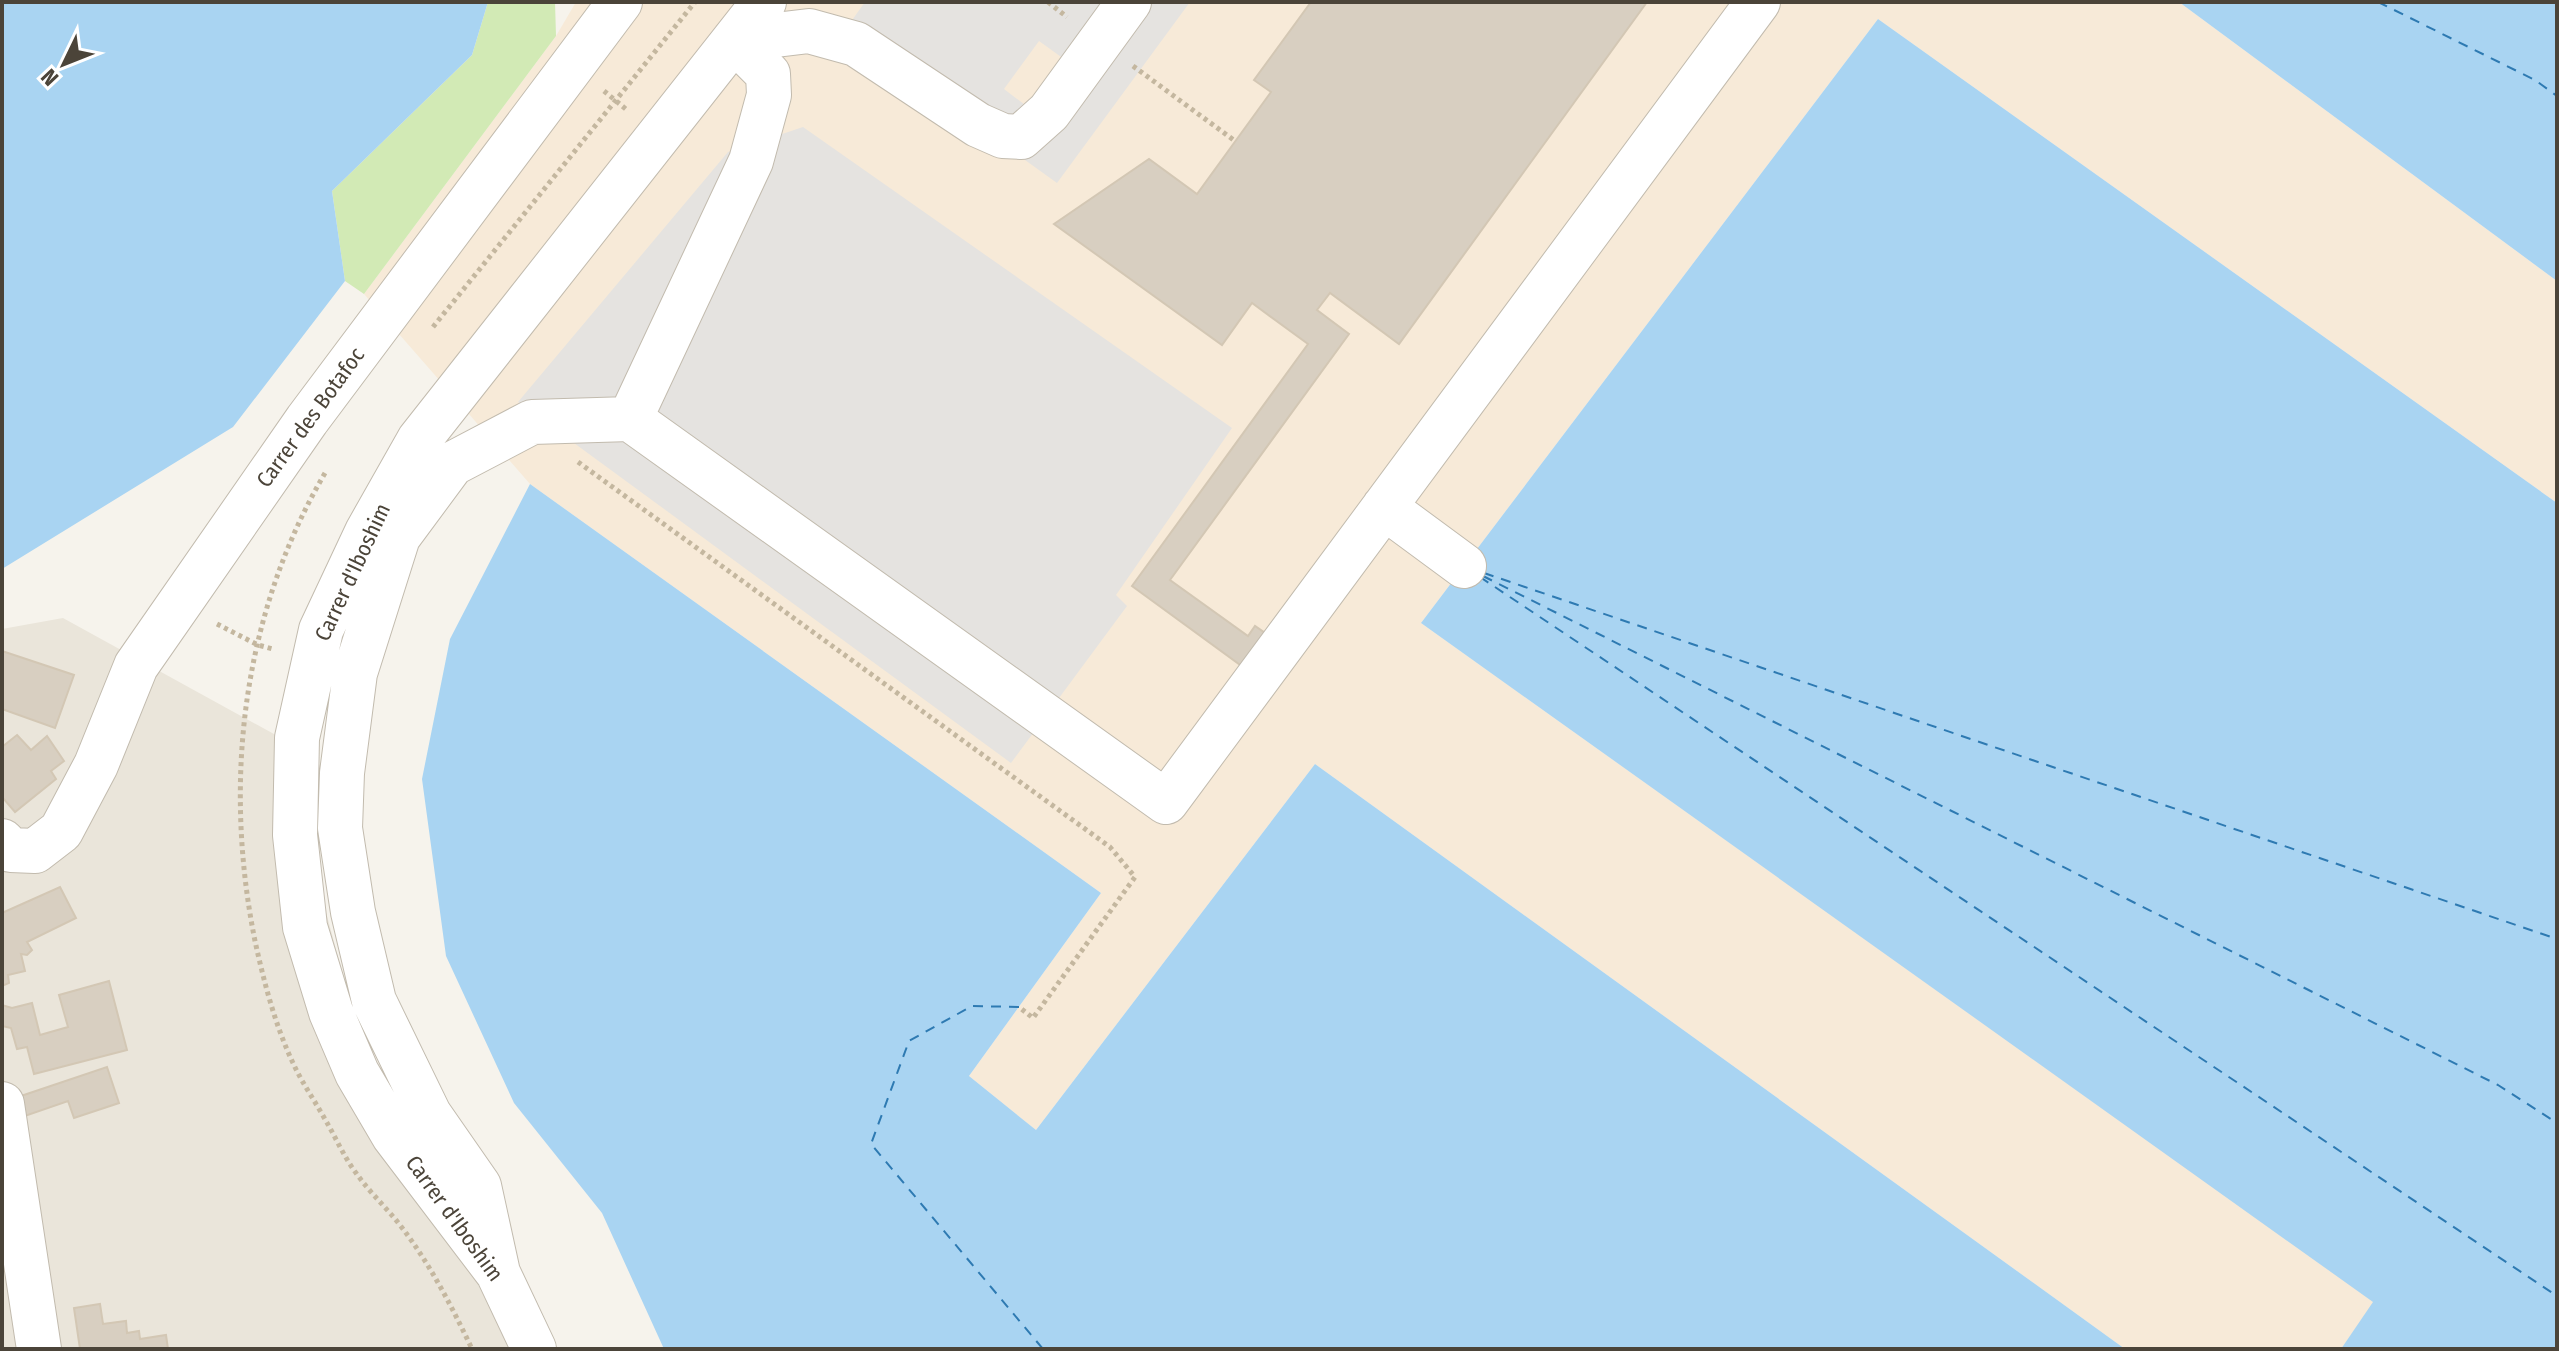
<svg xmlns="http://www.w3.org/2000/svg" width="2559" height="1351" font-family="'Fira Sans Condensed',sans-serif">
	<rect width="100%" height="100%" fill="#f6f3ec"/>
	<!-- residential -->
	<path fill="#eae5da" d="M63,618l249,137 7,131 35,130 54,113 147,220h-553v-720z"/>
	<!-- commercial -->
	<path fill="#f7ead8" d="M576,2h1603l378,279v222l-679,-484 -457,604 953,679 -33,47h-216l-810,-585 -279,366 -67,-54 132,-183 -571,-409 -166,-190 192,-258z"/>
	<!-- green -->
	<path fill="#d2eab5" d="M488,2h67l1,34 -192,258 -19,-13 -13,-90 140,-136z"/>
	<!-- parking -->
	<path fill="#e5e3e0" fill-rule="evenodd" d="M865,2h325l-133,181 -212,-153zM1039,41l25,18 -35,49 -25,-19z
		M803,127l429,301 -116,167 11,11 -116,157 -493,-361 210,-250z"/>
	<!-- water -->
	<path fill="#a9d4f2" d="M2,2h486l-16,53 -140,136 13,90 -112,146 -231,142z
		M2179,2h378v279z
		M1878,19l679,484v846h-216l32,-47 -952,-679z
		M530,484l571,409 -132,183 67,54 279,-366 810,585h-1461l-62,-136 -88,-110 -68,-147 -24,-177 28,-140z"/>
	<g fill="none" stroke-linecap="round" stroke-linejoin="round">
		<!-- ferry -->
		<path stroke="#2e7ab2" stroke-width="2" stroke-dasharray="10 8" stroke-linecap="butt" d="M2378,2l157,78 22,16
			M1484,573l1073,366
			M1483,576l1015,509 59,38
			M1480,577l1077,719
			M1019,1007l-47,-1 -63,35 -38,103 172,205"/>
	</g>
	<!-- building -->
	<path fill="#d8cfc1" stroke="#d3c7b4" stroke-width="2" d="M1311,2h336l-248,342 -69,-51 -13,17 32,24 -179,246 78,56 7,-10 23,16 -24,33 -122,-89 176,-242 -56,-41 -30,42 -168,-121 95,-65 48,35 74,-102 -17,-12z
		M2,651l72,24 -19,53 -53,-19z
		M17,735l14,15 16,-14 17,25 -13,10 5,8 -41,33 -13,-15v-50z
		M60,887l16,31 -49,24 5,8 -5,5 -6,-1 4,17 -17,4 1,8 -7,3v-73z
		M109,981l18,69 -93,24 -7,-27 -10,2 -6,-21 -9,-2v-21l10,3 20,-5 8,32 28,-8 -9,-32z
		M107,1067l12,36 -45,15 -6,-17 -46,16 -4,-20z
		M100,1304l3,20 23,-3 1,12 12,-2 1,8 26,-4 2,14h-88l-6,-41z"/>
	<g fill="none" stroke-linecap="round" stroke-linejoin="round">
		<!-- minor casing -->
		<g stroke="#c2bbae" stroke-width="46">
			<path id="minor" d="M734,40l75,-9 47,13 122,81 25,11 18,1 28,-25 80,-110
				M630,419l121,-258 18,-66 -1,-21 -34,-34
				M1384,507l80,59
				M2,841l9,9 24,1 26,-20 35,-66 40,-99 171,-246 313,-418
				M2,1104l37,245
				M498,1273l-19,-87 -50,-72 -55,-113 -21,-89 -13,-84 2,-55 13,-100 43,-136 54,-73 80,-42 98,-3 536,383 592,-800
				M534,1349l-36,-76 -104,-137 -37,-63 -26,-61 -26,-85 -10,-92 2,-97 24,-108 46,-98 52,-92 345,-438"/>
		</g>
		<!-- path -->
		<path stroke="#c4b79f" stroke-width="5" stroke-dasharray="4 4" stroke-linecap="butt" d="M1048,2l19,15
			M1133,66l102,75
			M604,91l23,19
			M433,327l262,-325
			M578,462l532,385 25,30 -102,141 -14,-11
			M325,473c-83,142 -102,309 -70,468 9,41 20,84 38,122 9,20 22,38 33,58 10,17 18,36 30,52 14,20 32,36 47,56 28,37 49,78 69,120
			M217,624l41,21 15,4"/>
		<!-- minor -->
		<use href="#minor" stroke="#fff" stroke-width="44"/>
	</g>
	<g text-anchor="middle" stroke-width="6" stroke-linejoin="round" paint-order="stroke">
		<!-- street labels -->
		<g font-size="22" fill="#4b4439" stroke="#fff">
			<text transform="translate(310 417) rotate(-54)" y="8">Carrer des Botafoc</text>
			<text transform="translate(352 572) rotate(-65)" y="8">Carrer d'Iboshim</text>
			<text transform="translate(455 1218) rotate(54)" y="8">Carrer d'Iboshim</text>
		</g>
	</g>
	<!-- border -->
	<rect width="2559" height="1351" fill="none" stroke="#4b4439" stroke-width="8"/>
	<!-- north arrow -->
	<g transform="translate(64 64) rotate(227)" stroke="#ffffff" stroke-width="6" paint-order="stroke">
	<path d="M0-6L14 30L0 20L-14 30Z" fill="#4b4439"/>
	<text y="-12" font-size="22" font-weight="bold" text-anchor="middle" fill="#4b4439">N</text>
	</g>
</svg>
